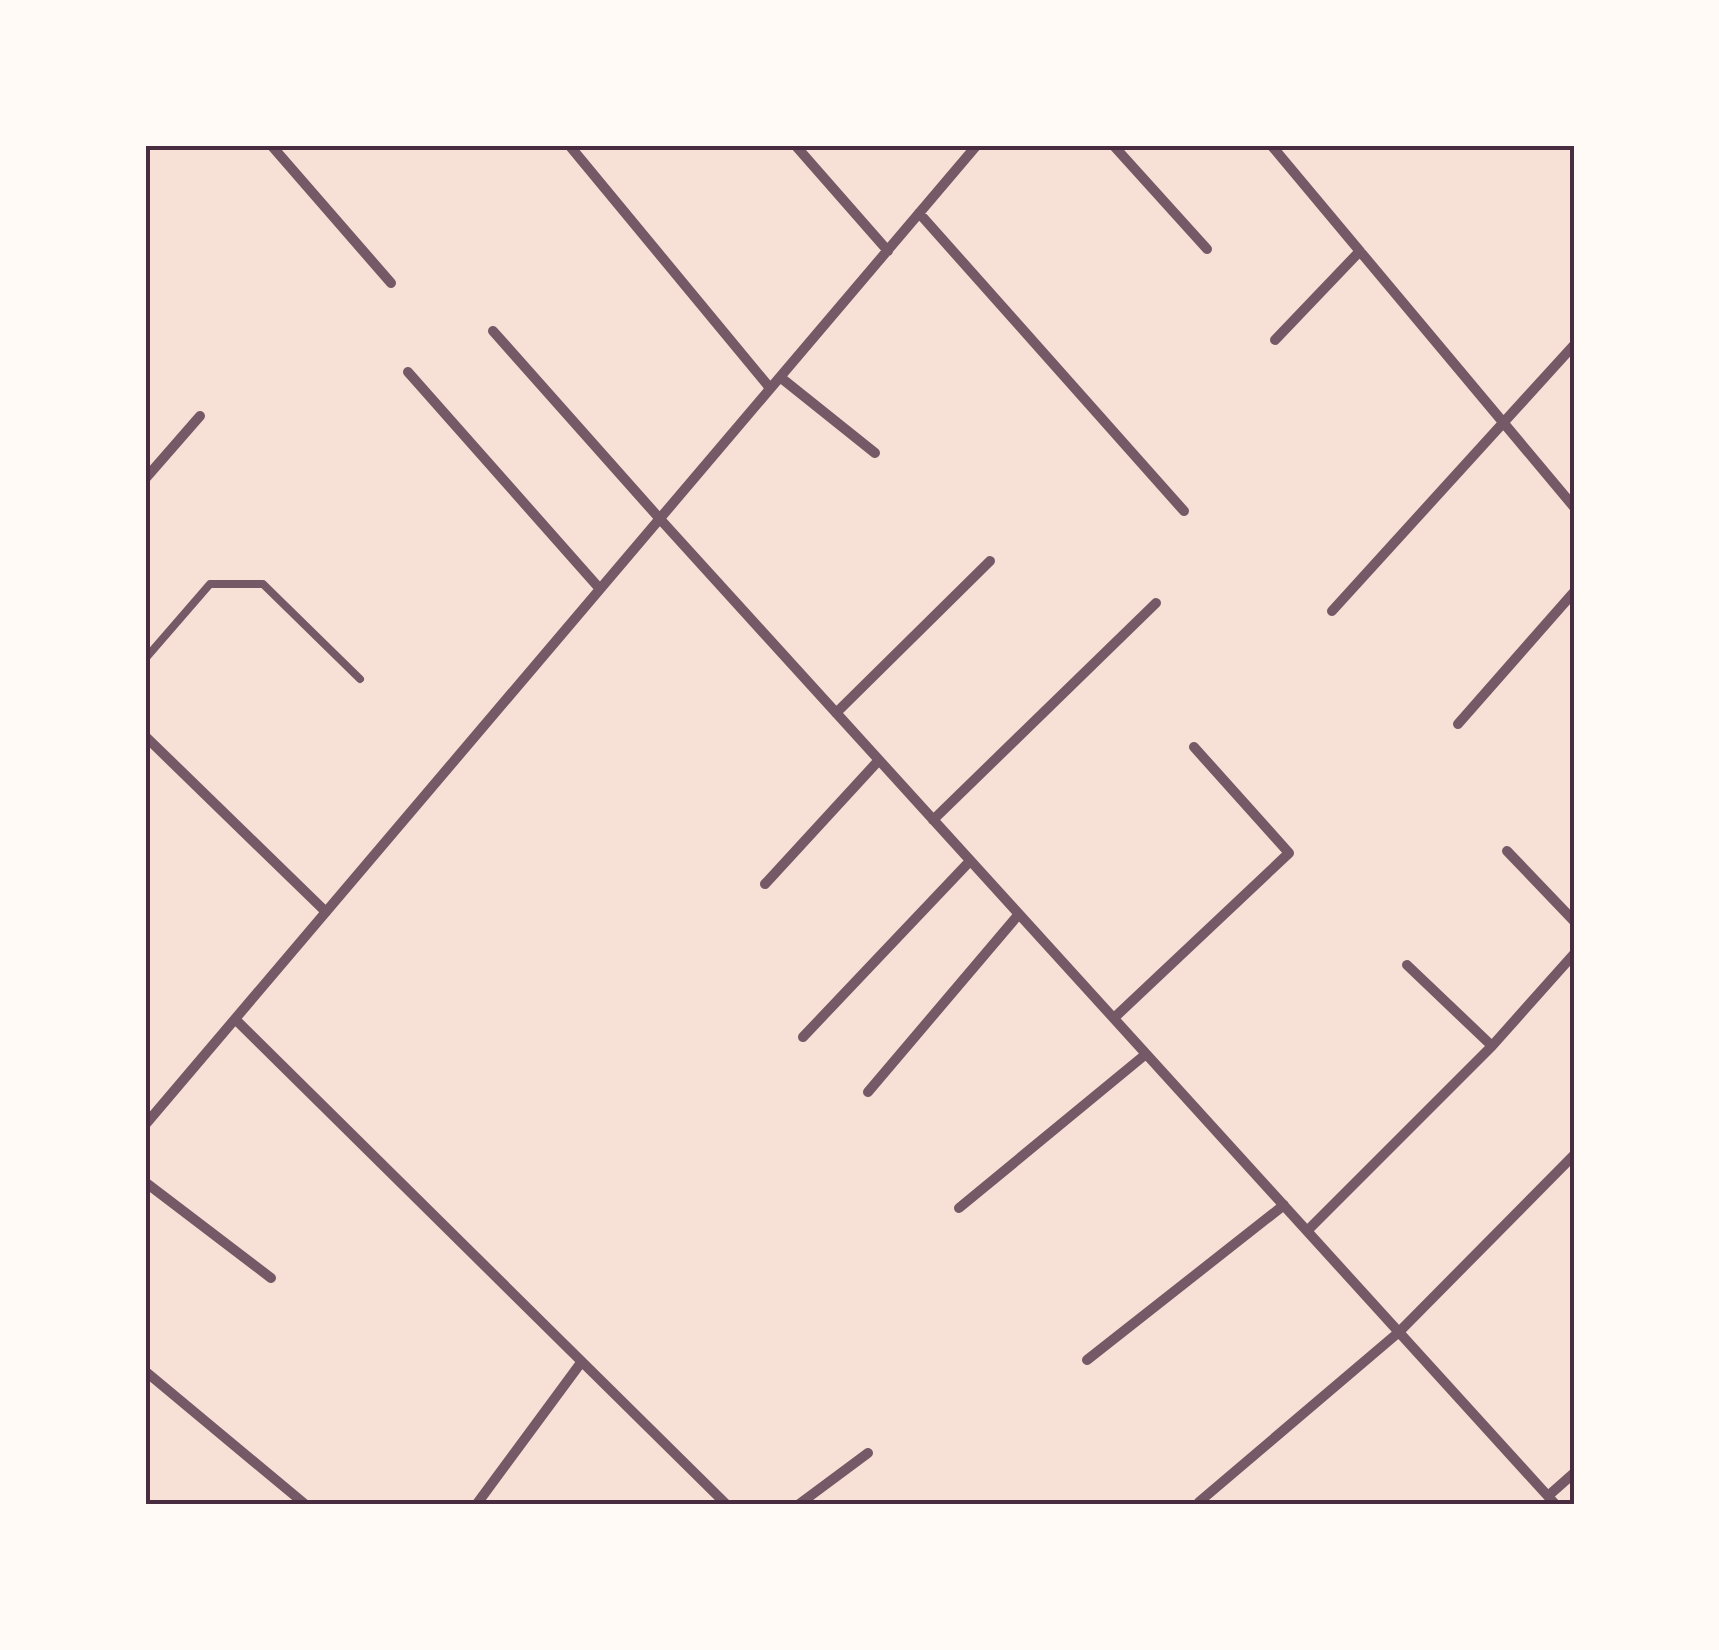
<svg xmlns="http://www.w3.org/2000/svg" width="1719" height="1650" font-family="Georgia,serif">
	<rect width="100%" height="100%" fill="#f7e1d7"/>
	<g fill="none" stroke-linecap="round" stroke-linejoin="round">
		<!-- service -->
		<path stroke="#755966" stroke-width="8" d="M145,659l65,-75h53l97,95"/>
		<!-- minor -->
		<path stroke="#755966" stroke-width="10" d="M271,145l120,138
			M569,145l201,243
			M795,145l93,106
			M1113,145l94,104
			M1271,145l303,362
			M919,213l265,298
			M493,331l167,188 896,986
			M1275,340l85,-89
			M408,372l192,217
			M780,377l95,76
			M145,479l55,-63
			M1332,611l242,-266
			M836,713l154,-152
			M1458,724l116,-132
			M145,736l181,176
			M933,820l223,-217
			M1507,851l67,70
			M765,884l114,-124
			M1407,965l85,81
			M1114,1018l175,-165 -95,-106
			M235,1019l492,486
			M803,1037l167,-176
			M868,1092l151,-178
			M145,1125l832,-980
			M145,1182l126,96
			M959,1208l187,-154
			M1307,1231l185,-185 82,-92
			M1087,1360l197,-155
			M145,1371l161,134
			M1548,1496l26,-23
			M1199,1502l200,-170 175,-177
			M476,1505l104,-141
			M798,1505l70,-52"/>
	</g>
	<!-- border -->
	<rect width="1719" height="1650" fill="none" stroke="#fffaf5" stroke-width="295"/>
	<rect x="148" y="148" width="1424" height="1354" fill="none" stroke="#4a2c40" stroke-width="4"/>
</svg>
